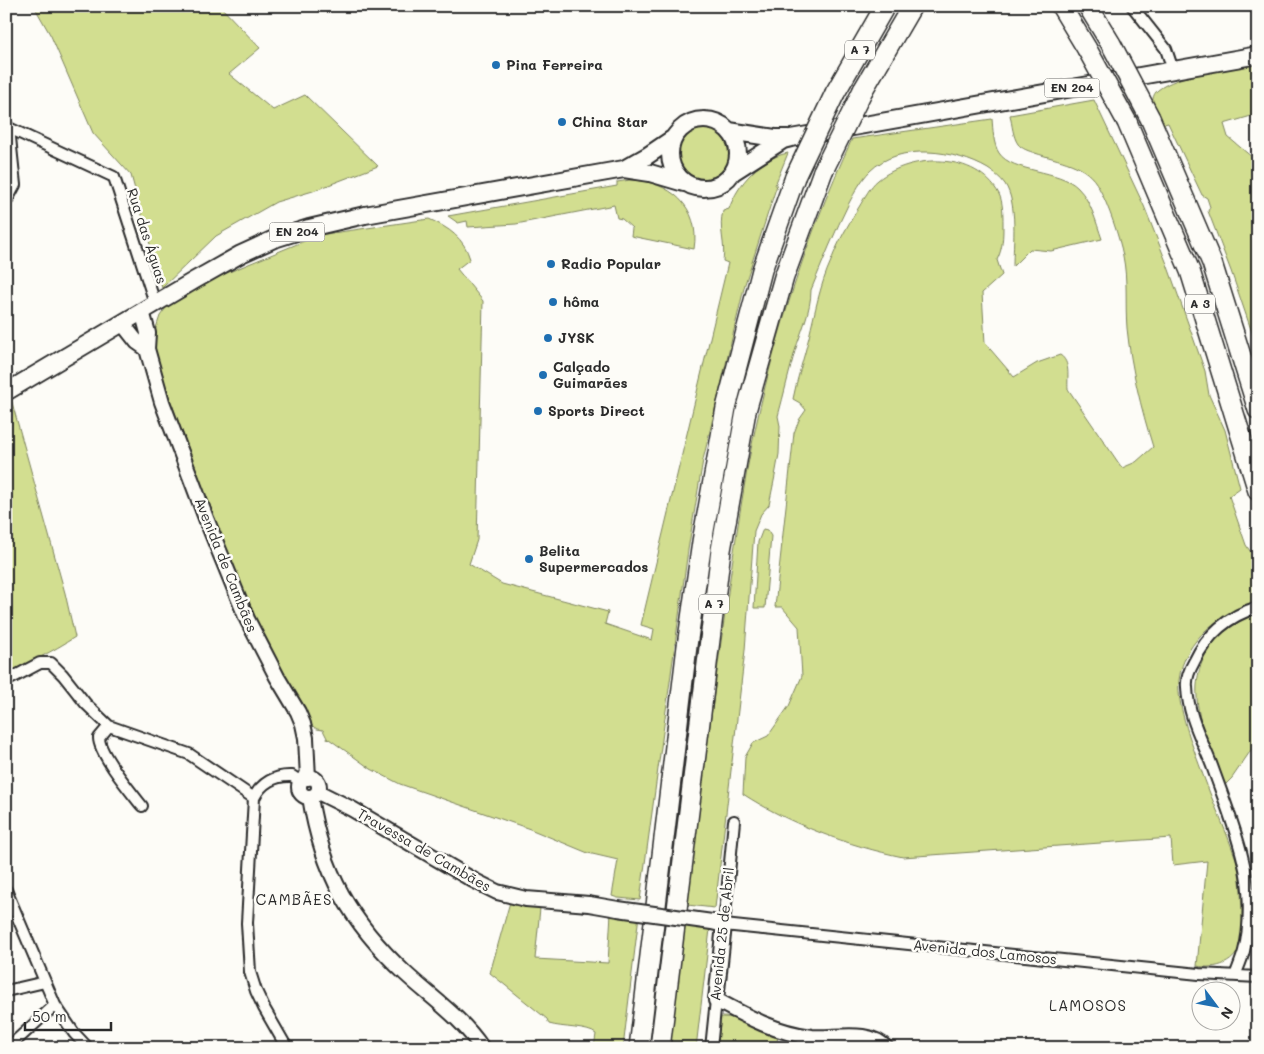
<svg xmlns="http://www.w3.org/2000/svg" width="1264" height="1054" font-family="Mali,sans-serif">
	<rect width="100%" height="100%" fill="#fdfcf7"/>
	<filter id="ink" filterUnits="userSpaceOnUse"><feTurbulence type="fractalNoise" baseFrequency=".02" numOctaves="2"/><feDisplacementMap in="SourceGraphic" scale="10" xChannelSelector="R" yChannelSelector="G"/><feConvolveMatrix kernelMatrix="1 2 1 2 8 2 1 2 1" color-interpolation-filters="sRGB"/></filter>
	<g filter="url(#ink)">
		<!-- green -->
		<path fill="#d2de90" stroke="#7e845e" d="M34,6h186l40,42 -31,26 44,36 32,-15 73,71 -65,25 -37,11 -60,34 -54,52 -31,-113 -38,-42 -42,-97z
			M1258,61v53l-34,10 4,13 25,21 5,11v181l-27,-79 -23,-60 2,-4 -3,-9 -5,-3 -34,-72 -4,1 -12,-20c1,-5 1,-10 6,-14 18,-15 75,-24 100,-29z
			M1094,100l50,106 23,58 38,107 4,24 16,35 15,58 -11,8 17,49 4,6 8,5v45c-36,11 -74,38 -79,79 -3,25 15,70 24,95 10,28 23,55 33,84 5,18 5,35 6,53 0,10 1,20 -1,30 -4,21 -25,28 -44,24l10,-105 -34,4 -2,-27 -268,19c-54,-11 -114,-33 -160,-63l2,-37 8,-14 15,-7 21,-30 13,-30 -3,-49 -17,-20h-7l19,-174 5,-13 7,-10 -6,-7 -7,-4c4,-21 11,-41 16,-62 6,-25 11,-52 22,-76 7,-19 17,-36 28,-54 5,-8 11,-21 19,-27 34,-27 98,-28 121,14 4,8 4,20 4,29 0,14 0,25 -6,37l5,15 -20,18 3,50 29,34 23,-14 23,-8c11,7 7,22 8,34l54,79 14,-6 17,-15c-12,-39 -22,-79 -26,-119 -2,-24 1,-48 -4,-72 -3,-17 -15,-52 -24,-68 -12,-25 -41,-27 -64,-35 -6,-2 -13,-4 -17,-9 -5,-7 -6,-20 -8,-29z
			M992,119c1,10 1,25 7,34 13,20 61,16 79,35 13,13 18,34 24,51l-51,12 -21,-2 -17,17c0,-23 5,-62 -8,-82 -4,-6 -11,-11 -17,-15 -32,-19 -89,-27 -118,2 -9,9 -15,21 -21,32 -14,28 -26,58 -38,87 0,21 -10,41 -16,61 -6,21 -11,43 -17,65l2,10 -1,28 -4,22 -6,29 -8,9 -7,17 -9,119 -30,258 -28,-3c11,-88 22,-175 34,-263 8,-57 16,-115 26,-172 21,-113 56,-226 105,-331z
			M676 154a27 27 0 1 1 54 0a27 27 0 1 1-54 0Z
			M788,153l-13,32h2l-32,99 -42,176 -15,90 -48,350 -22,-2 -6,-2 6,-36 -30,-7 -58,-24 -130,-45 -29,-15 -42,-30 -1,1 -5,-10 -6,-1 -6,-4 -36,-65 -27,-52 -90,-241 -4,-14 -1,-16 7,-21 8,-11 54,-30 97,-40 110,-16c20,9 35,19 41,40l-13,10 26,32 -6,239 -8,24 33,20 106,28 -3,12 47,16 2,-11 -13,-4 87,-362 -5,-2c3,-18 -5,-32 0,-50l6,-2c9,-26 32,-51 59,-56z
			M630,180c40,1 71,27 64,69l-63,-13 1,-8 -10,-9 -5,-1 -3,-13 -98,19 -48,3 -1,-6 -9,2 -10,-7 169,-30v-4z
			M11,399l54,194 10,44c-23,15 -45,25 -69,38v-273z
			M763,529l4,1 4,6 -6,72h-11l4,-66z
			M1258,613v127l-26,38 -7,7c-32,-67 -54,-137 33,-172z
			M510,902l30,6 -5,51 73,4 3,-50 28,2 -16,133h-29l2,-14c-8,-7 -34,-6 -47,-10l-2,-5 -57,-46z
			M685,924l25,5 -14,119h-26z
			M721,1017c19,-1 40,12 57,19l-2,12h-59z
			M794,1039l69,3 16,6 -27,-3 -7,3h-53z"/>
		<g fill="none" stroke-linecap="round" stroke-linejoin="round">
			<!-- street casing -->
			<g stroke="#2b2b2b" stroke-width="14">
				<path id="street" d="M1132,6l34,43 7,21
					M6,124l3,4 105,49 41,126
					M6,202l9,-17 -6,-57
					M6,681l34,-18h11l12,12 23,29 23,22 80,28 65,44
					M109,726l-10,12c0,16 32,54 43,68
					M734,821l-10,104 475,49 59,3
					M6,890l49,115 19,28 14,15
					M1235,976c3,-8 7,-17 9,-25 7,-26 6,-65 -1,-91 -7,-31 -20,-63 -31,-94 -10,-26 -24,-50 -25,-79 -1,-8 3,-18 7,-25 13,-28 34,-46 64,-55
					M6,991l39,-9
					M8,1048l47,-43
					M287,1048l-23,-40 -8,-17 -6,-19 -3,-49 7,-125c7,-15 21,-23 38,-22l9,6
					M711,1048l5,-48"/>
			</g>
			<!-- secondary casing -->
			<g stroke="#2b2b2b" stroke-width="18">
				<path id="secondary" d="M142,311l6,22 -1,16 15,53 45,119 40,98 30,58 21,35 5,12 3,14 2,40
					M122,323l15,19 10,7
					M299 787a10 10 0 1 1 20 0a10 10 0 1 1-20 0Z
					M318,792l34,17 121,71 24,12 29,7 63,5 29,5
					M310,797c12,75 40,125 96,177 26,24 56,44 76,74
					M712,922l12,3 -8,75c31,17 61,33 96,37 24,2 56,-8 74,11"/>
			</g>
			<!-- primary casing -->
			<g stroke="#2b2b2b" stroke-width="20">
				<path id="primary" d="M670 154a34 34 0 1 1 68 0a34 34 0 1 1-68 0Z
					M729,131l46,7h13
					M624,169l26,4 34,10
					M733,172l50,-32 8,-2 467,-83
					M6,392l189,-112 46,-26 33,-15 35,-11 56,-13 259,-46 23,-13 25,-17"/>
			</g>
			<!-- highway casing -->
			<g stroke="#2b2b2b" stroke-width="22">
				<path id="highway" d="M1061,6l26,43
					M1088,6l23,38
					M863,90l49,-84
					M835,93l50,-87
					M1150,118l62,145 46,147
					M1127,122l63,149 68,220
					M639,1048l48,-402 15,-104 24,-134 36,-138 33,-93
					M660,1048l61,-498 25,-139 38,-134 39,-106"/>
			</g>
			<!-- street -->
			<use href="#street" stroke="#fdfcf7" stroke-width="10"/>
			<!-- secondary -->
			<use href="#secondary" stroke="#fdfcf7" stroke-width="14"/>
			<!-- primary -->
			<use href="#primary" stroke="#fdfcf7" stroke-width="16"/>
			<!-- highway -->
			<use href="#highway" stroke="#fdfcf7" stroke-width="19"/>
			<!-- secondary-bridge casing -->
			<g stroke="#2b2b2b" stroke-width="18" stroke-linecap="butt">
				<path id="secondary-bridge" d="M618,909l94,13"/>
			</g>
			<!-- highway-bridge casing -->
			<g stroke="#2b2b2b" stroke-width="22" stroke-linecap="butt">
				<path id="highway-bridge" d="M1111,44l39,74
					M1087,49l40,73
					M823,171l40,-81
					M795,177l40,-84"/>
			</g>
			<!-- secondary-bridge -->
			<use href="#secondary-bridge" stroke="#fdfcf7" stroke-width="14"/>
			<!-- highway-bridge -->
			<use href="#highway-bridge" stroke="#fdfcf7" stroke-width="19"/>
		</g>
	</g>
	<!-- markers -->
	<g fill="#1f6fb2" stroke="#fdfcf7" stroke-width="2">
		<circle cx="496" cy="65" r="5"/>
		<circle cx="562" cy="122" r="5"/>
		<circle cx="551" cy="264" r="5"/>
		<circle cx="553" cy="302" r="5"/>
		<circle cx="548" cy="338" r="5"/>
		<circle cx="543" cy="375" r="5"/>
		<circle cx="538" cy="411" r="5"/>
		<circle cx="529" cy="559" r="5"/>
	</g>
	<g text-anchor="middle" stroke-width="5" stroke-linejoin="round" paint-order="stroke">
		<!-- shield labels -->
		<g fill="#fdfcf7" stroke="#6a6a68" stroke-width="1">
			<rect x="845" y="40.5" width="30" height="19" rx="4"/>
			<rect x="1044.5" y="78.5" width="55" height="19" rx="4"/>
			<rect x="269.5" y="222.5" width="55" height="19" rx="4"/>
			<rect x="1185" y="294.5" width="30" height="19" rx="4"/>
			<rect x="699" y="594.5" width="30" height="19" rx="4"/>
		</g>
		<g font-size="12" font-weight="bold" fill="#2b2b2b">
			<text x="860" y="54">A 7</text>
			<text x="1072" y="92">EN 204</text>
			<text x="297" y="236">EN 204</text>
			<text x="1200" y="308">A 3</text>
			<text x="714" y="608">A 7</text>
		</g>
		<!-- poi labels -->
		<g font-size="14" font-weight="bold" fill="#2b2b2b" stroke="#fdfcf7" text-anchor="start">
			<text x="506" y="70">Pina Ferreira</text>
			<text x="572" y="127">China Star</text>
			<text x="561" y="269">Radio Popular</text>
			<text x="563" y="307">hôma</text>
			<text x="558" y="343">JYSK</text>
			<text x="553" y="372">Calçado<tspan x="553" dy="16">Guimarães</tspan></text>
			<text x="548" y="416">Sports Direct</text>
			<text x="539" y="556">Belita<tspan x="539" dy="16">Supermercados</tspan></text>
		</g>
		<!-- street labels -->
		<g font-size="14" fill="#2b2b2b" stroke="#fdfcf7">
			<text transform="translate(147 236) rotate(72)" y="5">Rua das Águas</text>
			<text transform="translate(226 565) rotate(68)" y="5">Avenida de Cambães</text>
			<text transform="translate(424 850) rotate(30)" y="5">Travessa de Cambães</text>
			<text transform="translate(722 934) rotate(-84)" y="5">Avenida 25 de Abril</text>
			<text transform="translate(985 952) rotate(6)" y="5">Avenida dos Lamosos</text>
		</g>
		<!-- neighbourhood labels -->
		<g font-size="15" letter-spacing="1" fill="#2b2b2b" stroke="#fdfcf7">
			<text x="294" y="905">CAMBÃES</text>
			<text x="1088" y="1011">LAMOSOS</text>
		</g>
	</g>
	<!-- margin -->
	<rect width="1264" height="1054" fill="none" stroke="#fdfcf7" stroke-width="25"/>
	<rect x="12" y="12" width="1239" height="1029" fill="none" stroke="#2b2b2b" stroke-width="2" filter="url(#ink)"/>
	<!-- north arrow -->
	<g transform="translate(1216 1006) rotate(122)"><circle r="24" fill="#fdfcf7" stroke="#a9a8a5"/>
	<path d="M0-4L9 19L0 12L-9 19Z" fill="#1f6fb2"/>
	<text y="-8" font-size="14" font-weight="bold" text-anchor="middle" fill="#2b2b2b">N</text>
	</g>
	<!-- scale -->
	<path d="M25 1022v8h86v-8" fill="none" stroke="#2b2b2b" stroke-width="2.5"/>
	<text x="32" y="1022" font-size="15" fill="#2b2b2b" stroke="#fdfcf7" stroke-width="4" paint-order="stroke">50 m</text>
</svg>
